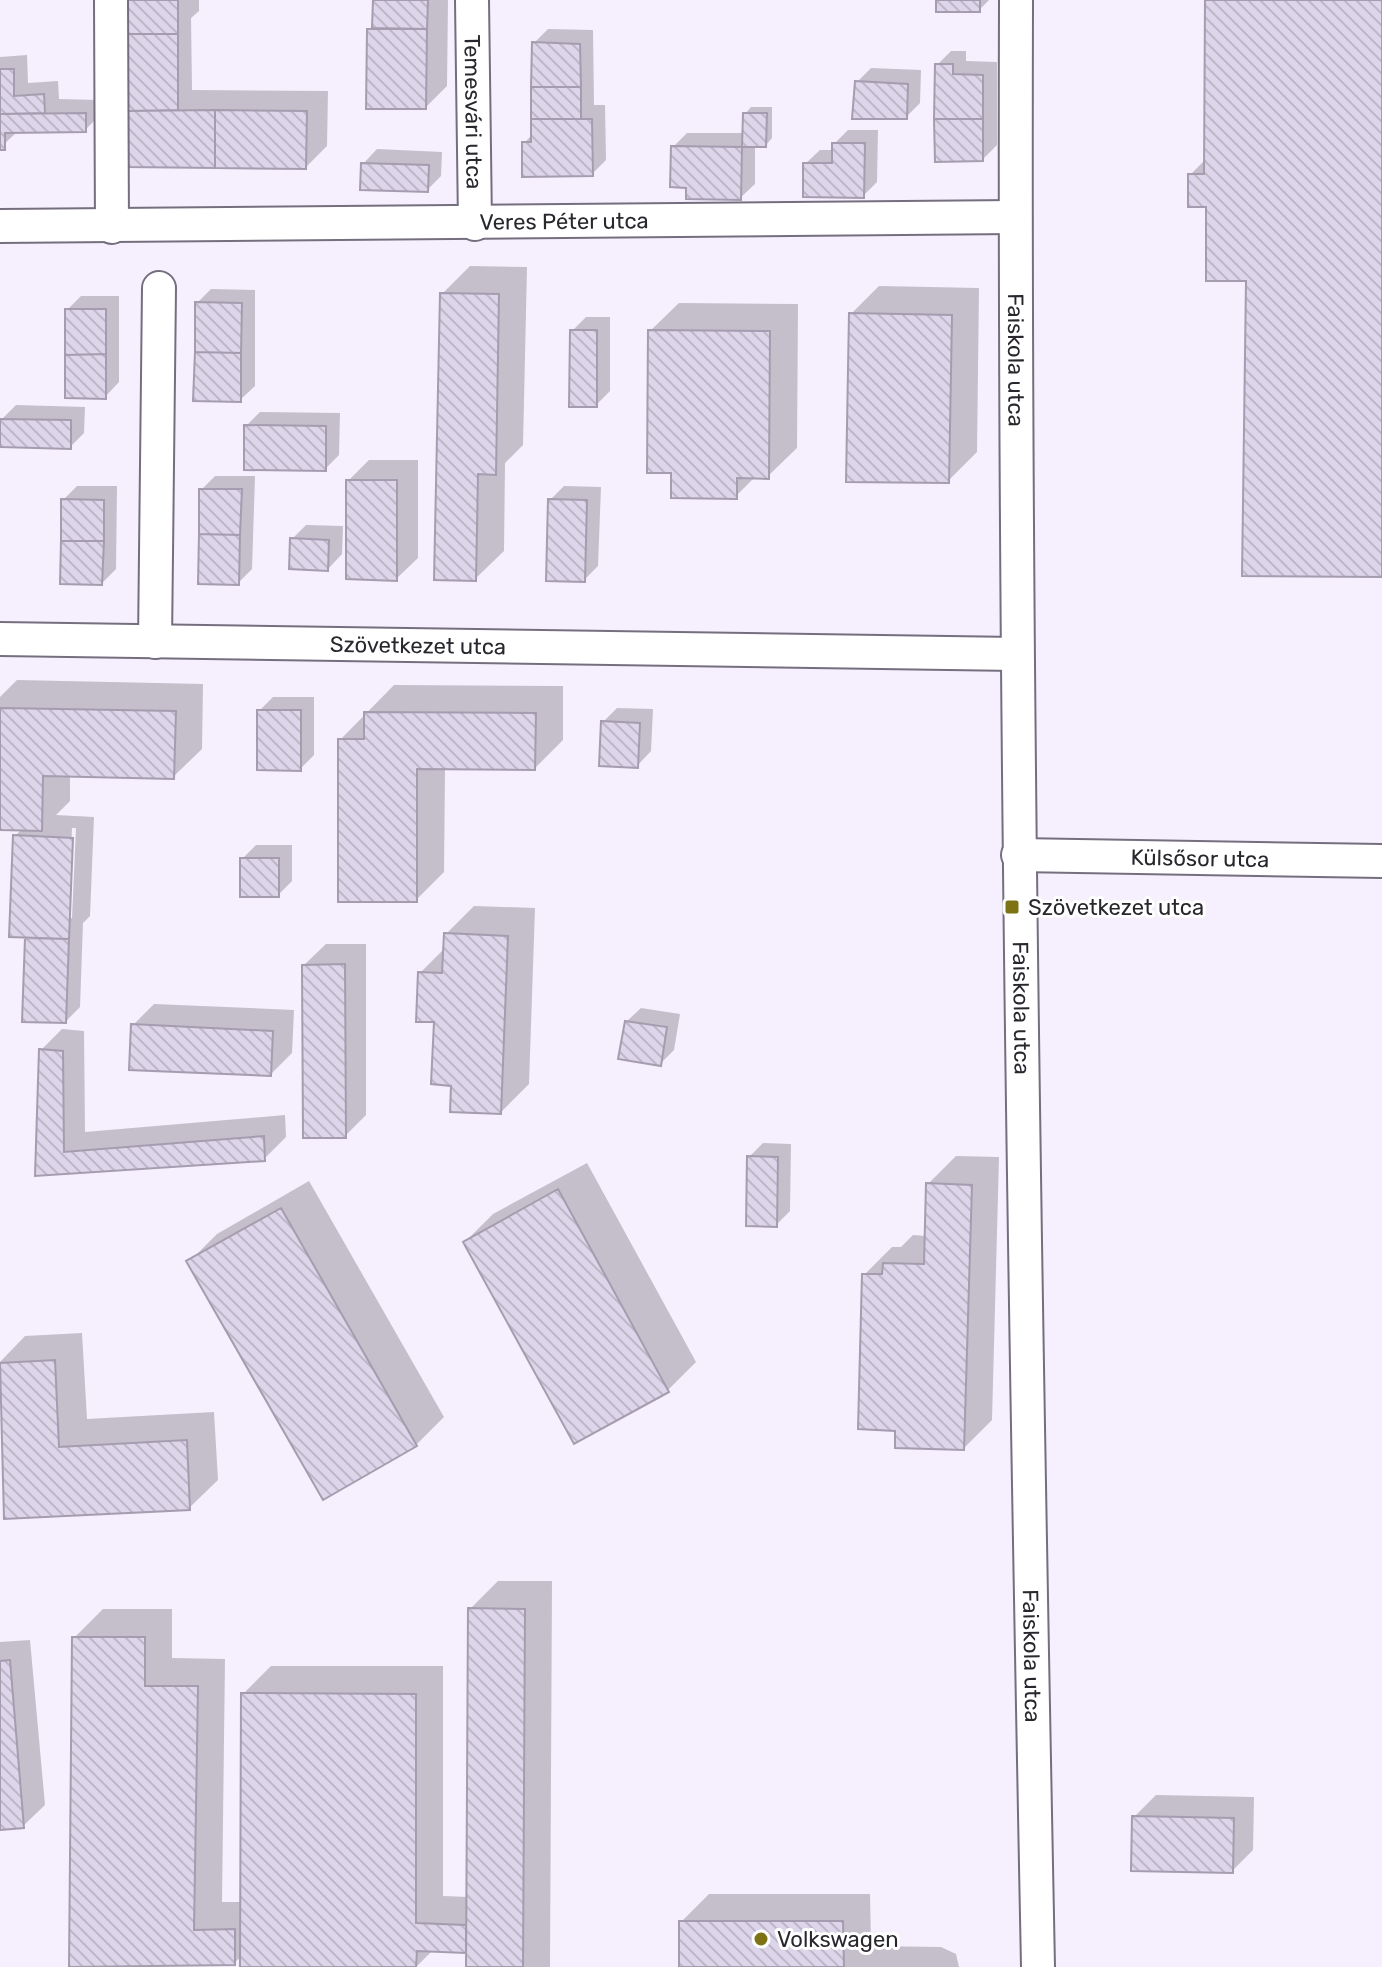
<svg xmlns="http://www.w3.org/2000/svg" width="1382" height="1967" font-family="Rubik,sans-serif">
	<defs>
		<pattern id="building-back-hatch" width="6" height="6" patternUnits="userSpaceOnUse" patternTransform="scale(2)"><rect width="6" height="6" fill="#ddd5e9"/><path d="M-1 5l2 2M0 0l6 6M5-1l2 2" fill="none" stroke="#beb7c8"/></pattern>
	</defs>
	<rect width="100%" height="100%" fill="#f5effe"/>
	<!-- shadow -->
	<path fill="#0003" fill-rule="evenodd" d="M129,0h70v11l-8,7 1,72 136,1 -1,55 -21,21 -177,-2z
		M375,0h73l-1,86 -21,21 -57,-77 5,-6z
		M938,0h51l-10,10z
		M1207,0h175v575l-134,-296 -58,-104 16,-16z
		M548,29l45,1 1,75h11l1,55 -14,14 -68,-31 9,-9 1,-91z
		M951,51h15v10l31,1v83l-14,14 -46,-94z
		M27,55l1,28 30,-2 1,18 40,1v16l-14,14 -67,1 -18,17v-91z
		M871,68l50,2 -1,33 -14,14 -49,-35z
		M751,107h21v31l-6,7h-11v39l-15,14 -52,-12 -15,-39 14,-14h57l1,-19z
		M848,130h30l-1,52 -14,14 -58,-32 15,-14h14v-6z
		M377,149l65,3 -1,24 -14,14 -64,-26z
		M470,266l57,1 -4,178 -18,18 -1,88 -29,28 -33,-285z
		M879,286l100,2 -2,164 -29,29 -97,-167z
		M211,289l44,1v96l-15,14 -43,-97z
		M81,296h38v86l-14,15 -38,-87z
		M679,303l119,1 -1,144 -29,28h-12l-20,20 -63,-25 -23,-140z
		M586,317h24v74l-14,14 -24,-74z
		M16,405l69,2 -1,26 -14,14 -68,-28z
		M260,412l80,1 -1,42 -14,14 -79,-43z
		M369,460h49v98l-22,21 -48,-98z
		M215,476h40l-3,93 -14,14 -37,-93z
		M77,486h40l-1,83 -14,14 -39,-83z
		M564,486l37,1 -3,79 -14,14 -34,-80z
		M306,525l37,1 -1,28 -14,15 -36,-30z
		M17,680l186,4 -1,65 -29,28 -103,-2v26l-14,14 38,2 -4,99 -7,7 -3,84 -14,14 -39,-82 3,-3 -15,-100 7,-7 -22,-1v-131zM72,828h4l-4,90h-4z
		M394,685l169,1v54l-28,28h-90l-1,104 -28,28 -76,-160z
		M273,697h41v58l-14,14 -41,-58z
		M617,708l36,1 -2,42 -14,15 -34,-44z
		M256,845h36v36l-14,14 -36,-36z
		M474,906l61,2 -6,176 -28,28 -48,-28 -33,-111 25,-25 1,-14z
		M326,944h40v171l-21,21 -41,-171z
		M154,1004l140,6 -2,43 -21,21 -138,-49z
		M641,1008l39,6 -6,36 -14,14 -34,-42z
		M62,1029l22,2 1,101 200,-17 1,22 -22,22 -227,15 4,-124z
		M763,1143l28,1 -1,67 -14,14 -27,-68z
		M956,1156l43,1 -7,263 -28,28 -67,-19 -33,-154 28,-28h9l12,-12 13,1 2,-52z
		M587,1163l109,199 -28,28 -93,51 -110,-199 28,-28z
		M309,1181l135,236 -28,28 -227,-183 28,-28z
		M82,1333l5,86 127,-7 4,68 -29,28 -183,9 -6,-155 25,-26z
		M498,1581h54l-2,386h-82v-16l-35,-1 -17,17h-45l-129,-11 -8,7 -163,4 3,-329 29,-29h69v49l53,1 -3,243h20l1,-208 28,-28h172v230l25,1 2,-288z
		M30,1640l15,165 -22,21 -23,2v-186z
		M1156,1795l98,2 -1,53 -21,21 -98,-54z
		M709,1894h161l1,52 70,1 15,7 3,13h-278v-45z"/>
	<!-- building -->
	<path fill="url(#building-back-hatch)" stroke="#a59daf" stroke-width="2" d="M127,0h51v34h-51z
		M373,0h55l-1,29 -55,-1z
		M936,0h44v12h-44z
		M1205,0h177v577l-140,-1 4,-295h-40v-74h-18v-33h16z
		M367,29h60l-1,80h-60z
		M127,34h51v76l-51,1z
		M532,42l48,2 1,43h-50z
		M935,64h18v10l30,1v44h-49z
		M0,69h14v27l30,-2 1,19 -45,1z
		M855,81l53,3 -1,35h-55z
		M531,87h50v32h-50z
		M215,110v58l-88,-1v-56z
		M215,110l92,1 -1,58 -91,-1z
		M86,113v19l-81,1v17h-5v-36z
		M743,113h24l-1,34h-24z
		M531,119h61l1,57 -71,1v-35h9z
		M934,119h49v42l-48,1z
		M832,143h33l-1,55 -61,-1v-34h29z
		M671,146l71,1 -1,53 -55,-1v-11l-16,-1z
		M361,163l68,2 -1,27 -68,-2z
		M440,293l59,1 -3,181 -18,-1 -2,107 -42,-1z
		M195,302l47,1 -1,50 -46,-1z
		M65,309h41v45l-41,1z
		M849,313l103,2 -3,168 -103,-1z
		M570,330h27v77h-28z
		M648,330l122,1 -1,148 -32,-1v21l-66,-1v-25h-24z
		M195,352l46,1v49l-48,-1z
		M106,354v45l-41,-1v-43z
		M0,419l71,1v29l-71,-2z
		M244,425l82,1v45l-82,-1z
		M346,480h51v101l-51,-2z
		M199,489h43l-2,46 -41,-1z
		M61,499l43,1v41h-43z
		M548,499l39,1 -2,82 -39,-1z
		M199,534l41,1 -1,50 -41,-1z
		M290,538l39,2 -1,31 -39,-2z
		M61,541h43l-2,44 -42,-1z
		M0,708l176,3 -2,68 -131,-3 -1,55 -42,-1z
		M257,710h44v61l-44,-1z
		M364,712l172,1 -1,57 -118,-1v133h-79v-163h26z
		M601,721l39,2 -2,45 -39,-2z
		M13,835l60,3 -4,101 -60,-2z
		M240,858h39v39h-39z
		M444,933l64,3 -7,178 -51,-2 1,-26 -20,-2 3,-62h-18l2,-50 24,1z
		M25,938l44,1 -3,84 -44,-1z
		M345,964l1,174h-43l-1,-173z
		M625,1021l42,6 -6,39 -43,-7z
		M131,1024l142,7 -2,45 -142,-6z
		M39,1049l24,2 1,101 200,-16 1,25 -230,15z
		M747,1156l31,1 -1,70 -31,-1z
		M926,1183l46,2 -8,265 -69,-2v-17l-37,-2 4,-155h20l1,-11 41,1z
		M558,1189l111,203 -95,52 -111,-202z
		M281,1208l136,238 -94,54 -137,-239z
		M55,1360l4,87 128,-7 3,70 -186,9 -4,-156z
		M468,1608l57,1 -2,358h-57z
		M72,1637h73v49h53l-4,244 41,-1v36l-166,2z
		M10,1660l14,168 -24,2v-169z
		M241,1693l175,1v229l50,2v28l-49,-2 -1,16h-176z
		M1132,1816l102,2 -1,55 -102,-2z
		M679,1921h164l1,46h-165z"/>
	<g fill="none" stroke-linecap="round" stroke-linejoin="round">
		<!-- minor casing -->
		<g stroke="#756e7f" stroke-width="36">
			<g id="minor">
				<path d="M111,0l1,227"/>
				<path id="s1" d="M472,0l3,224"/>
				<path id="s2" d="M1016,0c-2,656 9,1311 22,1967"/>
				<path id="s3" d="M0,226l1015,-9"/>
				<path id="s4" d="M0,639l1016,15"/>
				<path d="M155,642l4,-354"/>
				<path id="s5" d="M1018,855l364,6"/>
			</g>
		</g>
		<!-- minor -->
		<use href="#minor" stroke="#fff" stroke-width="32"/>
	</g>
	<!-- markers -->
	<g fill="#7d7315" stroke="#fff" stroke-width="3">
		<rect x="1004" y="899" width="16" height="16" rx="4"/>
		<circle cx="761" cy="1939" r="8"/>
	</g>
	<g text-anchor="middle" stroke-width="6" stroke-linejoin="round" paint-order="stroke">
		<!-- street labels -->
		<g font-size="22" fill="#29262d" stroke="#fff">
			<text dy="8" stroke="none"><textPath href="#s1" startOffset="112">Temesvári utca</textPath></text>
			<text dy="8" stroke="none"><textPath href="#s3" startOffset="564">Veres Péter utca</textPath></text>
			<text dy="8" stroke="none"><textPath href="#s2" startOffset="360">Faiskola utca</textPath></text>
			<text dy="8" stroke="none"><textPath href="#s4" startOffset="418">Szövetkezet utca</textPath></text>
			<text dy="8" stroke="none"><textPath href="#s5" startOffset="182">Külsősor utca</textPath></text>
			<text dy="8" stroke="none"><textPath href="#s2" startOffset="1008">Faiskola utca</textPath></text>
			<text dy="8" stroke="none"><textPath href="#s2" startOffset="1656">Faiskola utca</textPath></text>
		</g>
		<!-- poi labels -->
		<g font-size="22" fill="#29262d" stroke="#fff" text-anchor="start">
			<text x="1028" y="915">Szövetkezet utca</text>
			<text x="777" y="1947">Volkswagen</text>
		</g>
	</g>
</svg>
